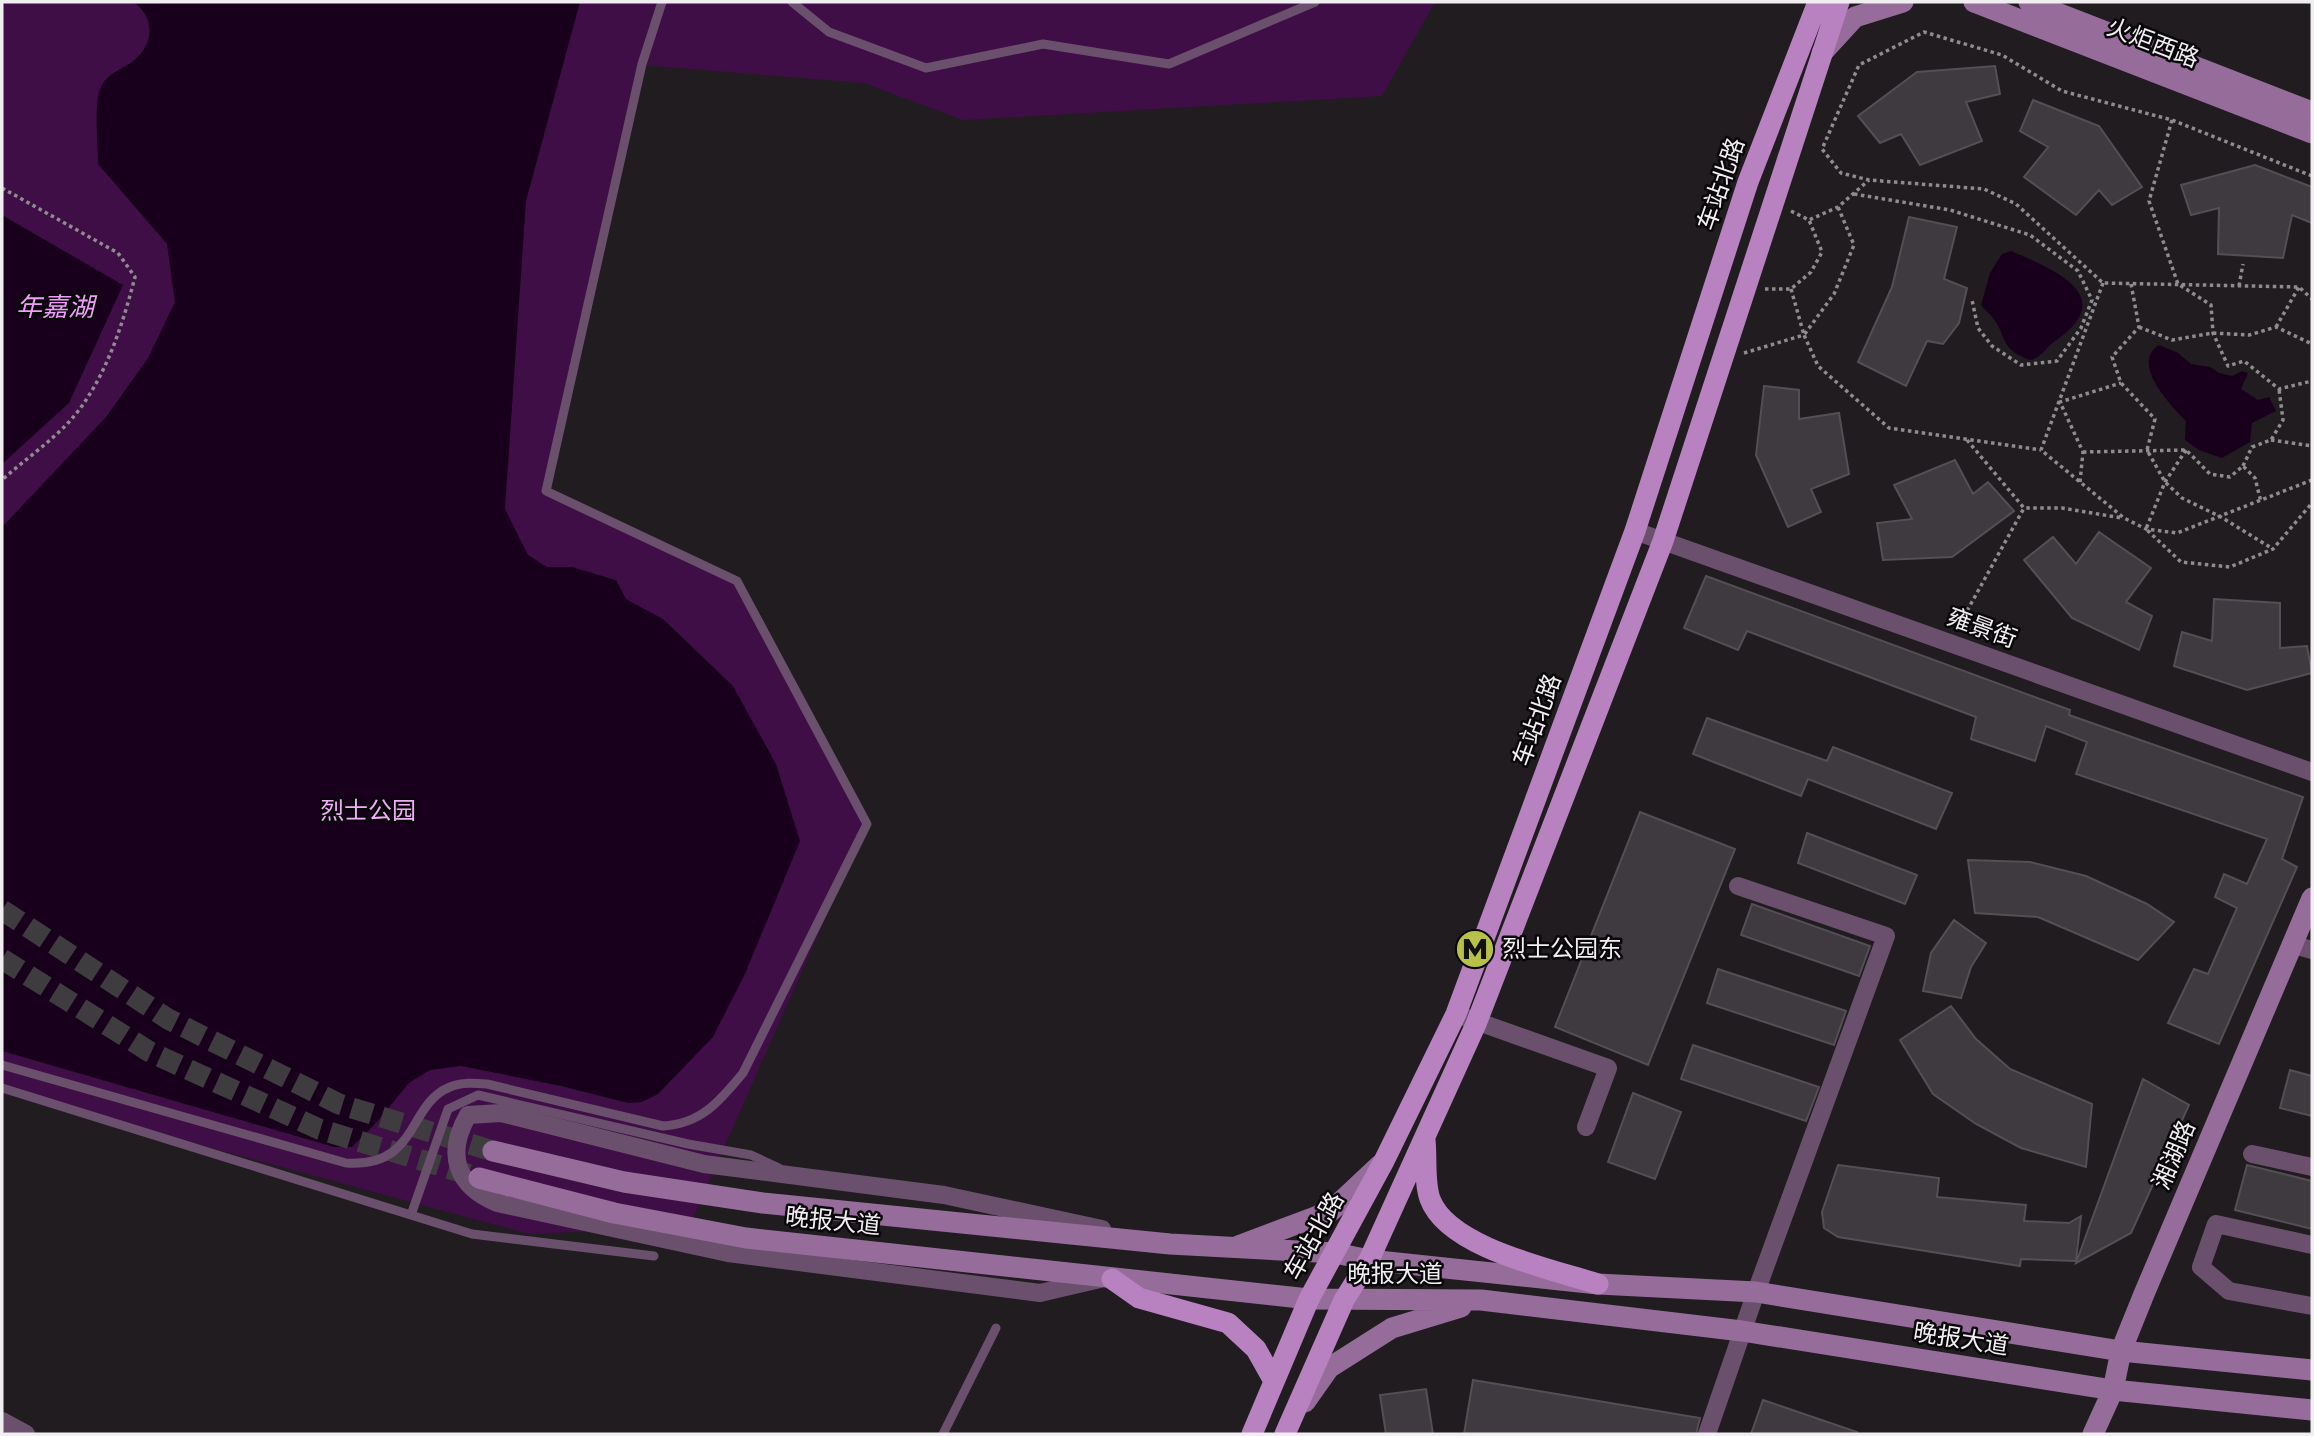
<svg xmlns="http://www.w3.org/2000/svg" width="2314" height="1436" font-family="'Titillium Web','Noto Sans SC',sans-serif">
	<rect width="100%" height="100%" fill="#201c20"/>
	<!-- green -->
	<path fill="#400e46" d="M2,2h1433l-53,94 -419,24 -99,-37 -222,-18 -96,426 191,90 130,243 -178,403 -160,7 -527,-143z"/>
	<!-- water -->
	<path fill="#18001c" d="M133,2h447l-54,199 -21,308 23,46 19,12h25l44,13 10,19 37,20 70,67 43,78 24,77 -55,133 -32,63 -55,57 -16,8 -14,1 -67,-17 -100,-20 -31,4 -21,13 -33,40 -24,24h-18l-332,-96v-524l104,-110 42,-59 27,-56 -8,-58 -69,-80c0,-19 -4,-53 1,-71 5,-20 21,-22 34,-32 22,-17 22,-45 0,-59z
		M2,215l121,70 -54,118 -67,61z
		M2011,251c44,19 109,45 44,90 -10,7 -12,16 -25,19 -31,-11 -22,-22 -37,-42 -4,-5 -8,-8 -12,-13l9,-32 12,-19z
		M2159,345l19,8 13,11 19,3 9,6 13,3 10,-5 6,2 -7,16 17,11 11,-3 7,14 -24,12 -2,19 -28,16 -23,-8 -14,-10 1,-19c-16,-16 -56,-58 -27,-76z"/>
	<!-- building -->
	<path fill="#3f3a3f" stroke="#534f54" stroke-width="2" d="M1995,66l5,28 -34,8 16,39 -62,24 -19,-31 -21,9 -22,-27 59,-44z
		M2033,100l66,26 43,61 -30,18 -13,-15 -23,25 -52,-38 24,-30 -28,-16z
		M2255,165l57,22v36l-20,-8 -9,43 -65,-4 1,-46 -28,7 -10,-30z
		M1909,217l48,10 -13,52 23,9 -8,35 -16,21 -16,-3 -21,45 -48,-24 34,-75z
		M1764,386l35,4v29l40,-6 10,61 -38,15 10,23 -33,15 -32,-72z
		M1955,460l18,34 15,-12 26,29 -62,46 -69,3 -6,-37 35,-4 -18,-34z
		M2099,532l52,36 -25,34 26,14 -13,34 -67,-32 -48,-58 29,-23 23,27z
		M1706,576l364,134 -1,5 234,82 -21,62 15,8 -78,177 -51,-21 26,-54 14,5 29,-66 -22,-11 9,-23 23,10 20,-45 -191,-65 11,-32 -41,-16 -11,35 -64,-22 5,-22 -229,-86 -9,19 -54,-22z
		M2214,599l66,4v45l27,-2 5,27 -65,17 -73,-24 8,-34 30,9z
		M1707,718l120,43 6,-14 119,46 -16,36 -128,-50 -7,17 -108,-42z
		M1640,812l95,37 -87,216 -93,-38z
		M1807,833l110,42 -12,29 -107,-41z
		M1968,860l62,2 56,14 61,28 27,18 -36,38 -100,-43 -63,-4z
		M1752,904l118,42 -11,30 -118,-41z
		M1954,920l32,23 -15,24 -10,31 -38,-7 8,-38z
		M1718,969l128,42 -12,34 -127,-42z
		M1951,1006l25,33 34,30 82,35 -6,63 -65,-19 -45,-24 -43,-30 -33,-54z
		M1693,1045l126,42 -13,34 -125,-42z
		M2290,1070l22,6v40l-32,-8z
		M2143,1079l46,26 -58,128 -55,30z
		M1633,1093l48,19 -26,67 -47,-17z
		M1838,1165l101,13 -2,19 89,8 -2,16 45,2 12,-7 -5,45 -55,-2 -1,7 -182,-29 -14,-9 -2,-16z
		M2247,1165l65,16v48l-77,-19z
		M1473,1380l227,38 -4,16h-232z
		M1426,1389l7,45h-47l-6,-39z
		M1763,1400l94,32 -1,2h-105z"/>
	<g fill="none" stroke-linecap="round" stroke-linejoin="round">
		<!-- secondary-tunnel -->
		<path stroke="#3f3c3f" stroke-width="21" stroke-dasharray="21 10" stroke-linecap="butt" d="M2,910l166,109 171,85 154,47
			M2,959l148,93 169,77 158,48"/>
		<!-- path -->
		<path stroke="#8f8c8f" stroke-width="3.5" stroke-dasharray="3.5 3.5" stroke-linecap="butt" d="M2172,120l-23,81 29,83 33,21 2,28 15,33 16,-5 35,28 33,-8
			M2312,176l-140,-56 -110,-29 -60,-36 -78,-23 -65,33 -37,84 19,24 28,7 115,9 32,15 87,79 196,4 13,12
			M2,188l116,65 17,24c-13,50 -31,107 -67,146 -20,21 -45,38 -66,57
			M1854,194l96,16 80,25 48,36 14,29 -11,28 -24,33 -36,4 -29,-19 -14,-18 -6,-28
			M1791,211l18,9 29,-13 31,-27
			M2103,283l-62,167 83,68 22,11 31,4 135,-53
			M2131,284l8,43 -27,30 9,26 34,36 -8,31 18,32 17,16 39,19 52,32
			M2239,286l4,-22
			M1765,289h26l20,-17 11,-20 -13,-32
			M1791,289l13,46 30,-41 20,-49 -16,-38
			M2139,327l33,13 41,-7 36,2 27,-8 36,17
			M2276,327l23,-40
			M1744,353l60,-18 14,31 71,62 152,22
			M1967,440l57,68h38l60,10
			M2271,440l41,6
			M2186,450l-21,32 -19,47 35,33 49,5 43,-18 39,-46
			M2083,452l103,-2 24,24 20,3 13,-11 12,12 6,24
			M2243,466l9,-19 19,-7 12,-20 -4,-31
			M2080,482l3,-30 -23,-50 61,-19
			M1957,629l67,-121"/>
		<!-- lane -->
		<path stroke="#6a506d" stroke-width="9" d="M792,2l37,30 97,36 117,-24 126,20 146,-62
			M2,1065l344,98c73,5 61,-59 104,-76 12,-5 25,-4 37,-3l176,42c38,-2 57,-25 80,-53l124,-249 -130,-243 -191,-90 96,-427 20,-62
			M2,1088l470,146 182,22
			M411,1215l37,-106 30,-14 210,49 63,11 28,13
			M943,1434l53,-106"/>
		<!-- street -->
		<path stroke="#6a506d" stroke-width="18" d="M1635,531l677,241
			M2291,944l21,6
			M1456,1014l152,54 -22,59
			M2252,1154l60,13
			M2312,1245l-96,-21 -15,43 28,24 83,15
			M1100,1279l-60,14 -312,-40 -231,-50c-40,-17 -52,-48 -29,-88l33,-2 203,51 240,31 158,34
			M2,1421l24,13
			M1707,1434l49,-142 130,-356 -148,-50"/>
		<!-- secondary -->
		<path stroke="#966c9b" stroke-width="21" d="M1974,2l338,131
			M2029,2l283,110
			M1822,53l33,-36 48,-15
			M493,1151l131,31 139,21 407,41 165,9 34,7 229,24 158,8 365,59 191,19
			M479,1178l135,35 132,25 563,61 172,1 261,31 371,59 199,20
			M1238,1246l93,-35 49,-46
			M1305,1402l24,-34 63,-40 69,-21
			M2093,1434l20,-44 8,-39 23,-57 168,-396"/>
		<!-- primary -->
		<path stroke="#b881bf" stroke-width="21" d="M1425,1140c2,18 -1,42 5,59 18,49 122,70 168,85
			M1112,1279l27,19 89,25 28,26 18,32
			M1252,1434l57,-135 75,-138 72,-147 179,-483 113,-349 70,-180
			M1285,1434l59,-134 25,-40 107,-236 187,-483 176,-539"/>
	</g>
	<!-- icons -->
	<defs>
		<g id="metro-disc" transform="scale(2.0125)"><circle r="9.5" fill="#b8c147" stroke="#090709"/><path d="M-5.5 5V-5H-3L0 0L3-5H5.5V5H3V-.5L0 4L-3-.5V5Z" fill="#111"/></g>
	</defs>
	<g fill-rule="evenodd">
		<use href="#metro-disc" x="1475" y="949"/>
	</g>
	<g text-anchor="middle" stroke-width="5" stroke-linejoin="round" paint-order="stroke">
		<!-- street labels -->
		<g font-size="24" fill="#f1eef1" stroke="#090709">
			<text transform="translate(2153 43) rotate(21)" y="8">火炬西路</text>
			<text transform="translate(1721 184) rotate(-71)" y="8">车站北路</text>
			<text transform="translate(1982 628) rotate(20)" y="8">雍景街</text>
			<text transform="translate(1537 720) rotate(-70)" y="8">车站北路</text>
			<text transform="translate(2174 1155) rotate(-67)" y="8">湘湖路</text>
			<text transform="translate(833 1221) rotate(6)" y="8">晚报大道</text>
			<text transform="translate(1314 1236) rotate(-61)" y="8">车站北路</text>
			<text x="1395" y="1282">晚报大道</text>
			<text transform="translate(1961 1339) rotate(9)" y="8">晚报大道</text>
		</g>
		<!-- park labels -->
		<g font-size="24" fill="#f0adf8" stroke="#090709">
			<text x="368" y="819">烈士公园</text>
		</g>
		<!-- poi labels -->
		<g font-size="24" fill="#f1eef1" stroke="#090709" text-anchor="start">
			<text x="1502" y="957">烈士公园东</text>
		</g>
		<!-- water labels -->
		<g font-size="26" font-style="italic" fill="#f19cfb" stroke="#090709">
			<text x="55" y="316">年嘉湖</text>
		</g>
	</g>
	<!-- border -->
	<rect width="2314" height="1436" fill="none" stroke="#f1eef1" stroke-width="7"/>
</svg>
